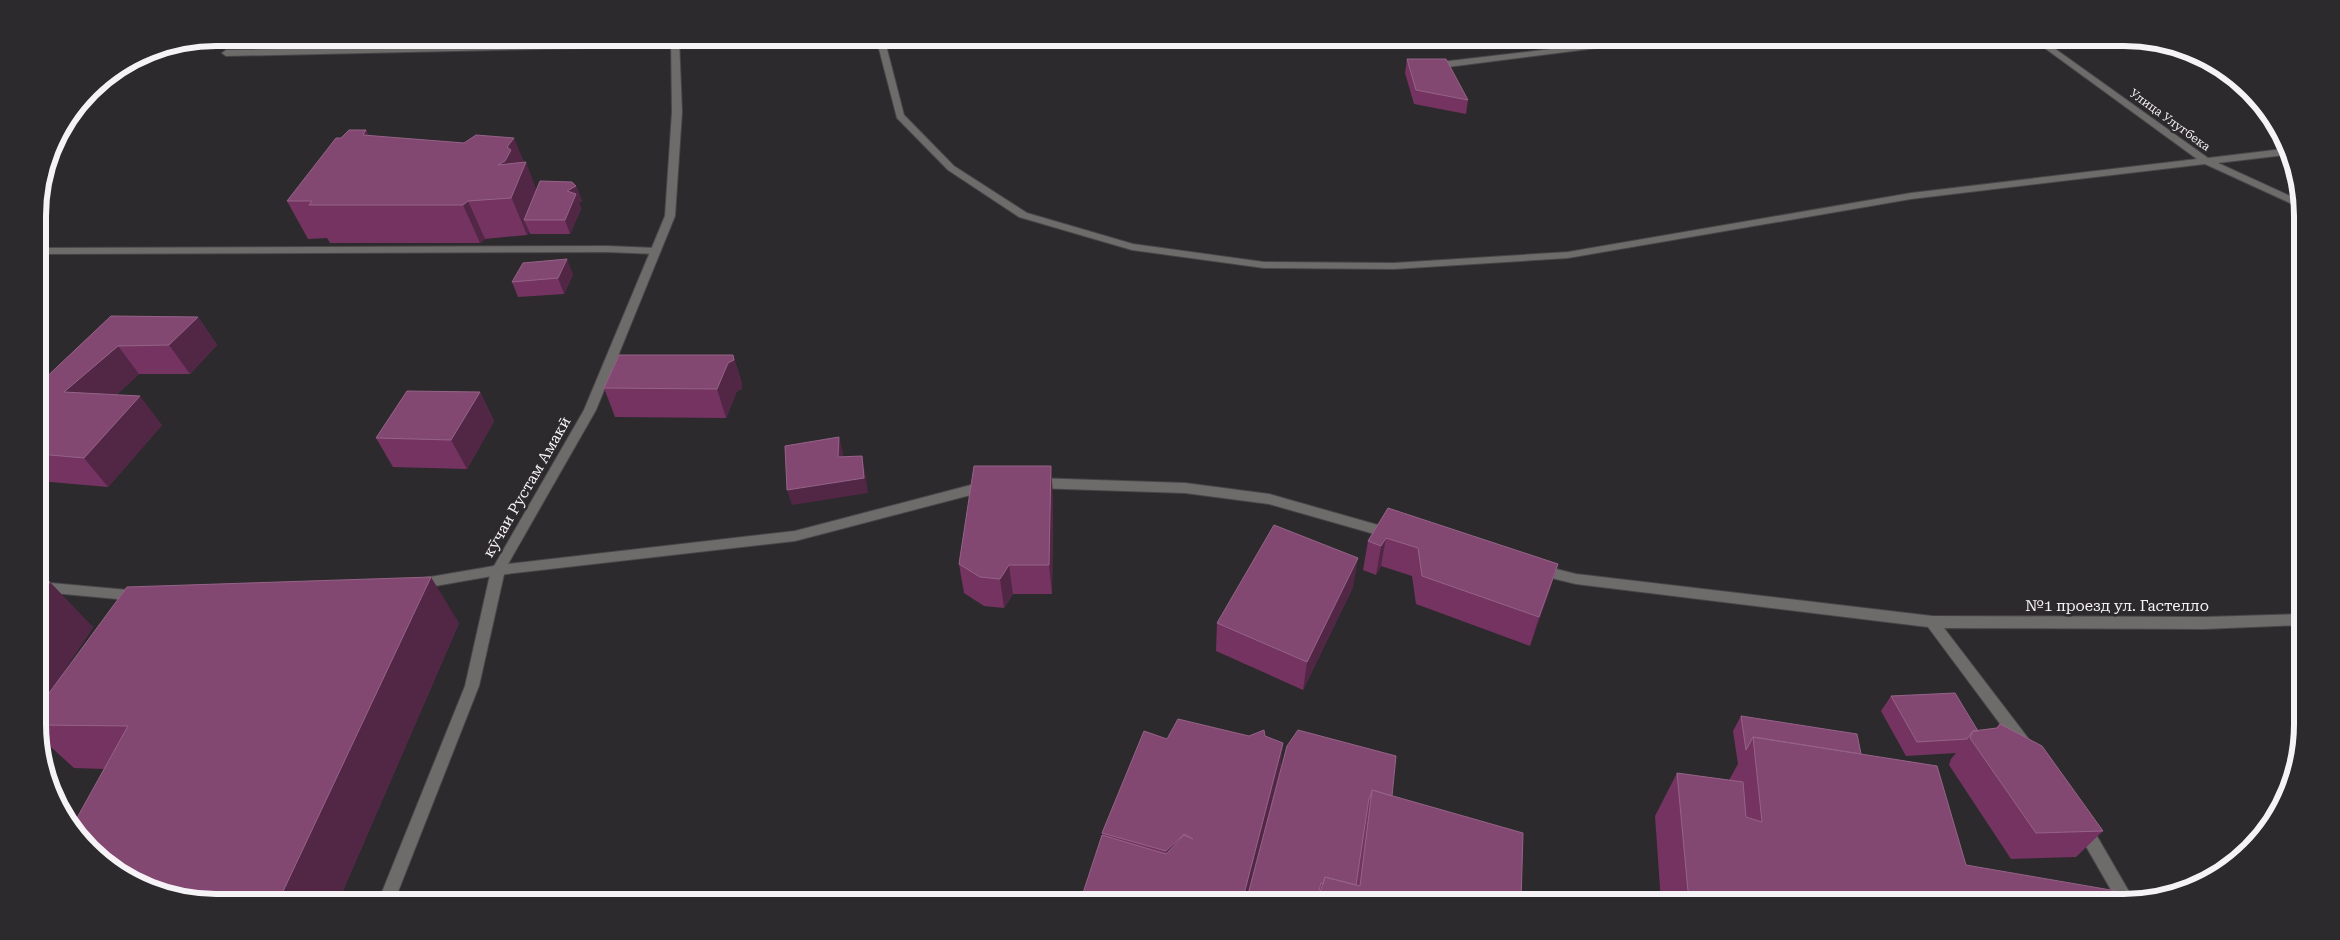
<svg xmlns="http://www.w3.org/2000/svg" width="2340" height="940" font-family="'Roboto Serif',serif">
	<rect width="100%" height="100%" fill="#2d2a2d"/>
	<g fill="none" stroke-linecap="round" stroke-linejoin="round">
		<!-- lane casing -->
		<g stroke="#494649" stroke-width="2">
			<path id="lane" d="M674,41l3,1v4l-451,10 -4,-3 4,-3z
				M607,246l49,2 5,3 -5,3 -49,-2 -569,2v-6z
				M498,565l5,1 2,4 -26,116 -85,216h-16l87,-216 26,-116 2,-4z"/>
		</g>
		<!-- street casing -->
		<g stroke="#494649" stroke-width="2">
			<path id="street" d="M671,38h8l3,74 -7,104 -79,194 -88,154 287,-33 191,-50 6,5 -6,5 -191,50 -297,34 -80,14 -5,-1 -2,-4 2,-4 5,-1 76,-13 90,-156 81,-194 7,-104z
				M881,38h8l-2,11 17,66 50,51 73,47 106,31 131,18 130,1 174,-11 343,-59 286,-34 -166,-121h9l168,120 75,-9 2,6 -67,8 83,38v7l-96,-44 -294,35 -343,59 -174,11 -130,-1 -132,-18 -113,-33 -71,-47 -51,-52 -18,-69z
				M1644,38h20l-4,2 -228,29 -4,-3 4,-3z
				M1035,478l150,5 84,11 123,35 5,2 2,3 -2,3 -5,2 -123,-35 -84,-11 -150,-5 -6,-5z
				M1540,565l36,9 356,42 272,1 98,-3v11l-98,4 -260,-1 84,110 3,5 -3,5 -5,1 -5,-1 -90,-121 -352,-43 -41,-10 -2,-4 2,-4z
				M40,582l99,9 5,1 2,4 -2,4 -5,1 -97,-9h-2z
				M2084,822l6,2 45,78h-17l-42,-73 2,-5z"/>
		</g>
		<!-- lane -->
		<use href="#lane" fill="#6e6c6a" fill-rule="evenodd"/>
		<!-- street -->
		<use href="#street" fill="#6e6c6a" fill-rule="evenodd"/>
	</g>
	<!-- wall -->
	<path fill="#753362" d="M1407,59l61,41 -2,14 -52,-10 -9,-31z
		M366,130l3,6 155,26 12,28 40,-4 6,15 -3,1 2,7 -11,25h-40l-1,-3 -2,4 -42,4 -5,4h-150l-3,-5 -19,1 -21,-38 54,-63z
		M573,274l-9,20 -46,3 -6,-15z
		M111,316l87,1 19,28 -27,29h-51l-23,21 46,30 -54,62 -69,-6v-97z
		M733,355l9,29v5l-5,2 -11,27 -111,-1 -11,-29z
		M480,392l14,29 -27,48 -74,-2 -17,-29z
		M1053,495l-1,99h-39l-9,14 -20,-2 -20,-13 -5,-29z
		M1388,508l170,56 -28,82 -114,-42 -4,-28 -31,-10 -5,9 -13,-5 5,-29z
		M40,581l53,46 -31,47 397,-51 -121,279h-122l-111,-133 -31,-1 -33,-30z
		M1353,587l-50,103 -87,-39 1,-28z
		M1891,696l87,35 18,-3 4,-4 103,107 -27,26 -65,2 -62,-94 2,-6 5,-6 -50,3 -25,-45z
		M1741,716l120,38 105,111 170,37h-475l-6,-86 22,-43 52,7 9,-16 -5,-33z
		M1249,736h16l18,7 -3,27 -34,132 -144,-66v-3l65,-94z
		M1287,746l105,50 129,106h-275z"/>
	<!-- shaded-wall -->
	<path fill="#522746" d="M366,130l19,37 -22,-32z
		M514,138l11,26 1,-2 14,37 -16,21 5,11 -2,4 -29,-70 9,-18z
		M576,186l6,15 -3,1 2,7 -11,25 -5,-14 2,-29z
		M468,201l17,38 -5,4 -17,-38z
		M567,259l6,15 -9,20 -6,-16z
		M198,317l19,28 -27,29 -21,-29z
		M118,346l21,28 -52,47 -23,-29z
		M733,355l9,29v5l-5,2 -11,27 -9,-29 11,-26z
		M480,392l14,29 -27,48 -16,-29z
		M140,396l22,29 -54,62 -24,-29z
		M839,437l4,15 -1,20 -4,-15z
		M862,456l3,16 3,21 -76,12 -5,-15z
		M1051,466l2,29 -1,99 -3,-29z
		M1386,538l-5,28 -5,9 5,-29z
		M1358,558l-5,29 -50,103 4,-28z
		M1558,564l-9,29 -19,53 9,-29z
		M1009,565l4,29 -9,14 -4,-29z
		M431,577l28,46 -121,279h-60z
		M50,582l43,45 -52,80 -1,-112z
		M1283,743l-3,27 -34,132h-4z
		M1184,834v26l-18,17v-26z
		M1321,883l-3,19h-2z"/>
	<!-- building -->
	<path fill="#834872" stroke="#956387" d="M1407,59h39l22,41 -52,-10z
		M349,130h17l-3,5 101,8 12,-8 38,3 -7,9 4,3 -6,11 -7,4 28,-3 -15,36 -43,3 -5,4h-154l3,-4h-25l49,-63h5z
		M540,181l32,1 4,4 -9,5 9,3 -11,26h-41z
		M567,259l-9,19 -46,4 11,-19z
		M111,316l87,1 -29,28 -51,1 -54,46 76,4 -56,62 -45,-4v-70z
		M619,355h114l1,5 -6,3 -11,26 -113,-1z
		M407,391l73,1 -29,48 -75,-2z
		M839,437l-1,20 24,-1 2,22 -77,12 -2,-44z
		M974,466h77l-2,99h-40l-9,14 -20,-2 -21,-13z
		M1388,508l170,56 -19,53 -117,-41 -4,-28 -32,-10 -5,8 -13,-5z
		M1274,525l84,33 -51,104 -90,-39z
		M431,577l-153,325h-62l-58,-9 -76,-51 -9,-17 55,-99 -87,-1v-21l86,-117z
		M40,581l10,1 -10,13z
		M1955,693l23,38h-5l-6,8 -50,3 -26,-46z
		M1741,716l116,18 4,20 -108,-17 -7,13z
		M1178,719l71,17 15,-6 1,6 18,7 -41,159h-36l1,-5 -1,5h-126l22,-67 64,19 18,-19 9,4 -9,-5 -18,17 -64,-18 42,-102 23,8z
		M2000,724l42,22 61,85 -67,2 -66,-95 3,-7 24,-3z
		M1298,730l98,26 -4,40 -20,-6 -2,8h-1l-13,87 -31,-8 -2,7 -2,-1 -5,19h-70l41,-156z
		M1753,737l184,29 29,99 191,33 -21,4h-447l-12,-129 66,9 3,35 16,5z
		M1372,790l151,43 -2,69h-204l8,-25 35,9z"/>
	<g text-anchor="middle" stroke-width="5" stroke-linejoin="round" paint-order="stroke">
		<!-- far-street labels -->
		<g font-size="12" fill="#f6f3f6" stroke="#2d2a2d">
			<text transform="translate(2170 120) rotate(36)" y="4">Улица Улугбека</text>
		</g>
		<!-- street labels -->
		<g font-size="15" fill="#f6f3f6" stroke="#2d2a2d">
			<text transform="translate(527 487) rotate(-60)" y="5">кӯчаи Рустам Амакӣ</text>
			<text x="2117" y="611">№1 проезд ул. Гастелло</text>
		</g>
	</g>
	<!-- crop -->
	<path d="M0 0H2340V940H0ZM216 46H2124A170 170 0 0 1 2294 216V724A170 170 0 0 1 2124 894H216A170 170 0 0 1 46 724V216A170 170 0 0 1 216 46Z" fill="#2d2a2d" fill-rule="evenodd"/>
	<path fill="none" stroke="#f6f3f6" stroke-width="6" d="M216 46H2124A170 170 0 0 1 2294 216V724A170 170 0 0 1 2124 894H216A170 170 0 0 1 46 724V216A170 170 0 0 1 216 46Z"/>
</svg>
